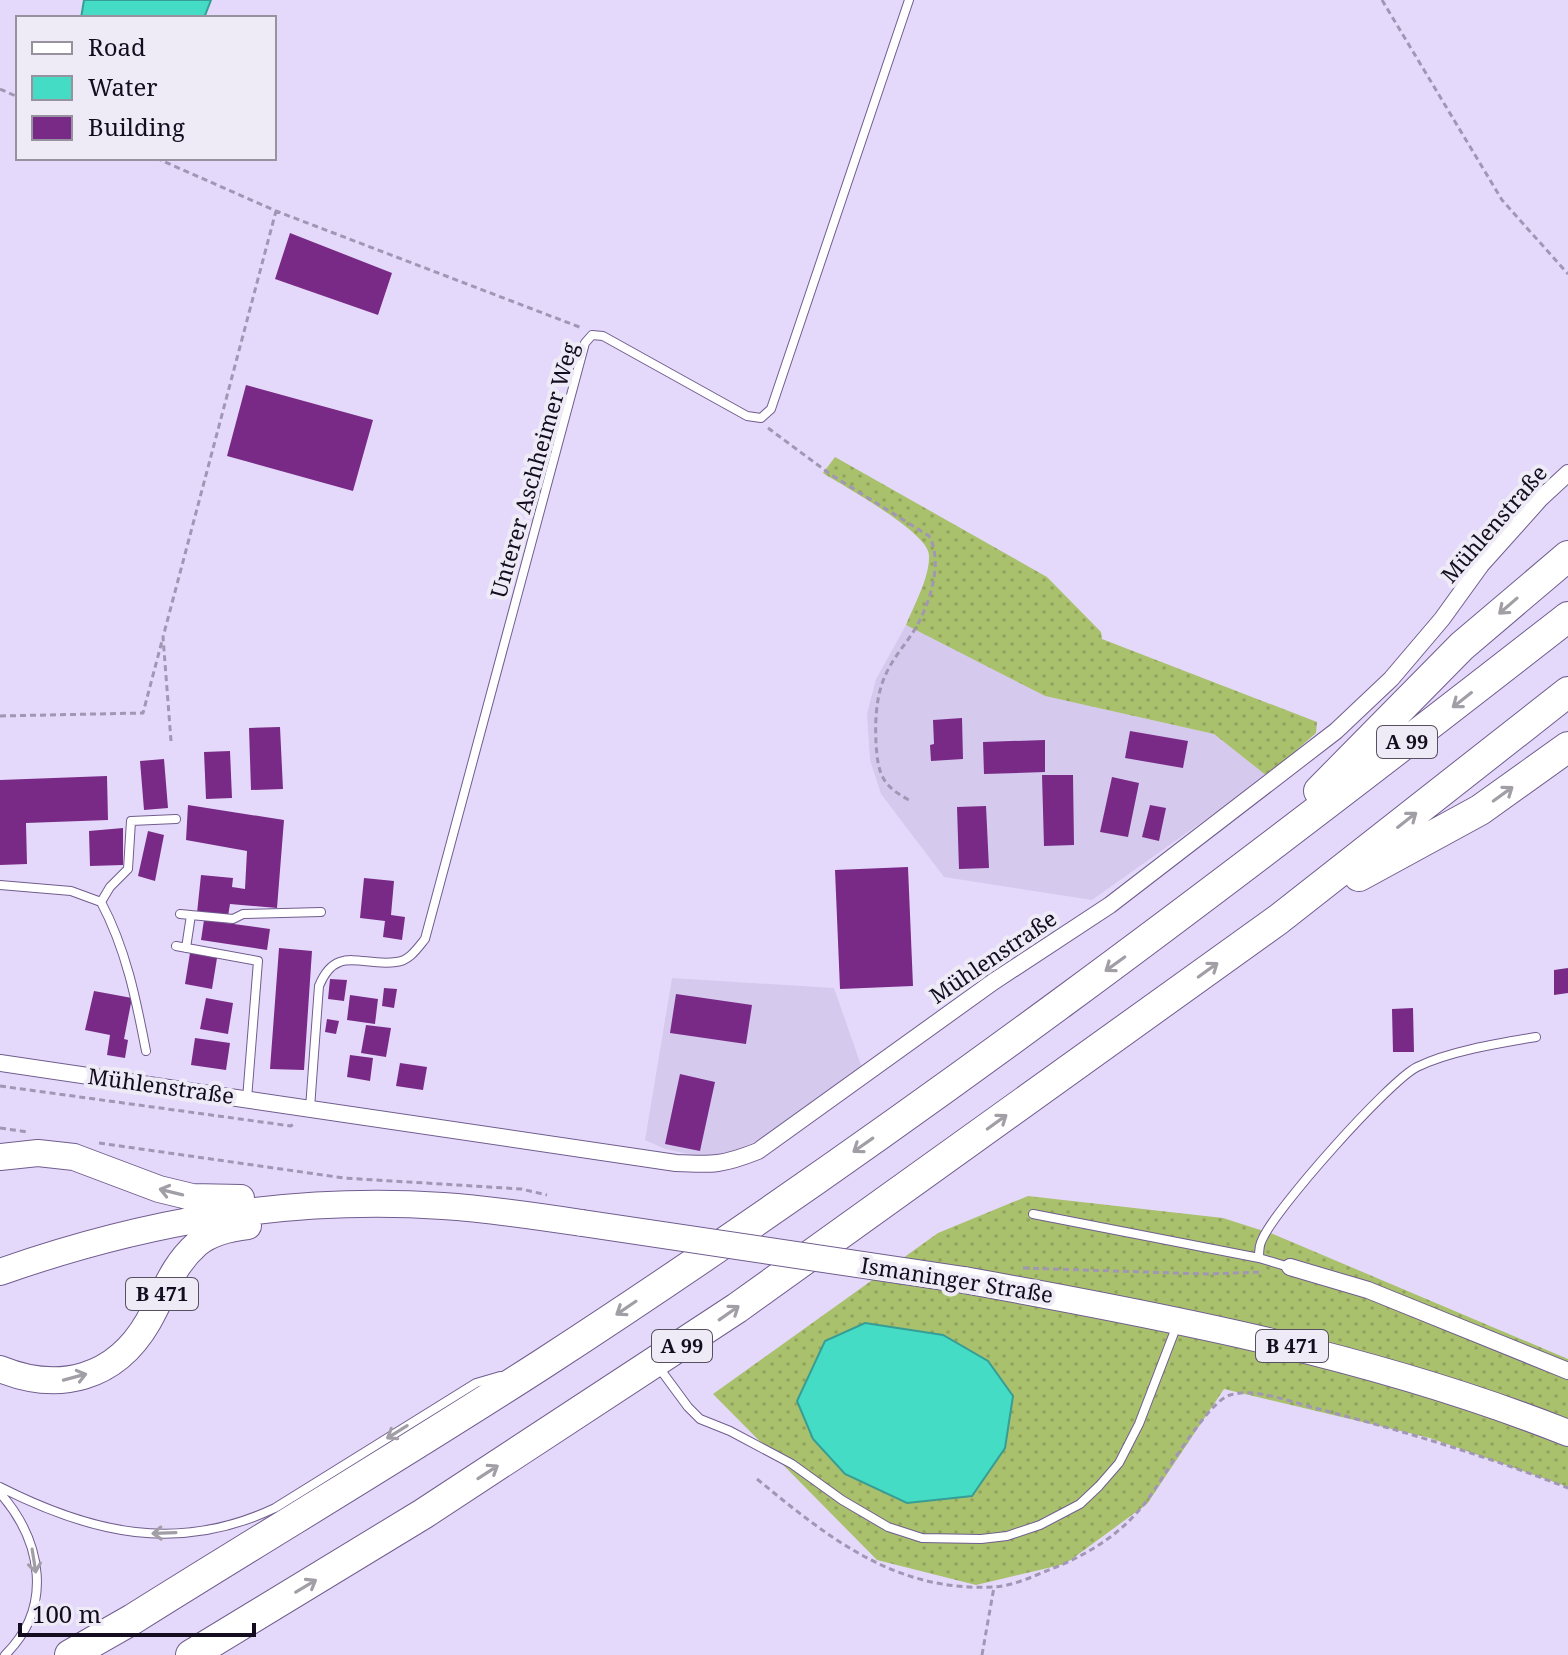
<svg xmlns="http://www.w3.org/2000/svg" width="1568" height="1655" font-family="'Noto Serif',serif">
	<defs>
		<pattern id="grass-dots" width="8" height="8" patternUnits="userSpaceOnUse" patternTransform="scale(2)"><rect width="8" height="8" fill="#a9c06d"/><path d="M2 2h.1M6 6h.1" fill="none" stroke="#91a45e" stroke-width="1.8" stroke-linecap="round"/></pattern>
	</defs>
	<rect width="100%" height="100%" fill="#e5d9fb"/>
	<!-- built -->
	<path fill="#d6c9ee" d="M906,625l139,71 169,38 53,42 -175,124 -148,-23 -63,-83 -11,-34 -3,-46 9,-35z
		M672,978l162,10 28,80 -84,63 -46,21 -33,4 -34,-7 -20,-9z"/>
	<!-- grass -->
	<path fill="url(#grass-dots)" d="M835,457l212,120 54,55 1,7 215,83 -1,11 -49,43 -53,-42 -169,-38 -139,-71c8,-20 24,-48 23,-70 -1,-23 -84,-68 -106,-82z
		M1028,1196l195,22 50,16 295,125v128l-138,-49 -206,-49 -77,115 -82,60 -89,21 -99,-25 -164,-166 225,-161z"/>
	<!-- water -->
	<path fill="#45dcc6" stroke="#369e94" stroke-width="2" d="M84,0h127l-7,18h-123z
		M865,1323l78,12 45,26 25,35 -8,52 -33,48 -65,7 -62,-29 -32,-35 -16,-38 28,-60z"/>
	<!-- building -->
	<path fill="#792a86" d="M290,233l102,40 -14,42 -103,-36z
		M246,385l127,35 -20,71 -126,-35z
		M962,718l1,41 -32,2 -1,-16 4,-1 -1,-24z
		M280,727l3,62 -32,1 -2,-62z
		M1130,731l58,10 -5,27 -58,-10z
		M1045,740v32l-61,2 -1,-32z
		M230,751l2,47 -26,1 -2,-47z
		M164,759l4,49 -24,2 -4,-49z
		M1042,775h31l1,70 -30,1z
		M107,776l1,44 -82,3 1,41 -27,1v-85z
		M1112,777l27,6 -11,54 -28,-5z
		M188,805l96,15 -7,88 -47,-4 -2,12 -31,-3 4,-38 32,3 -1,9 13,2 2,-38 -61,-11z
		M1150,805l16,3 -7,33 -17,-4z
		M986,806l3,62 -30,1 -2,-62z
		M123,828v37l-33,1 -1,-35z
		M148,831l16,4 -9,46 -17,-5z
		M908,867l5,119 -73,3 -5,-119z
		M364,878l30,3 -3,34 14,2 -3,23 -19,-3 2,-16 -25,-3z
		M204,920l66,9 -3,21 -66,-10z
		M279,948l33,3 -8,119 -34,-1z
		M190,953l27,5 -5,31 -27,-5z
		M1568,968v25l-14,2v-25z
		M330,979l17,1 -3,21 -16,-2z
		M384,988l13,1 -3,19 -12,-2z
		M94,991l38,7 -8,41 4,1 -3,18 -18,-3 3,-20 -25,-5z
		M676,994l76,11 -6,39 -76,-11z
		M350,995l28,4 -3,25 -28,-4z
		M206,998l27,5 -5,31 -28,-5z
		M1413,1008l1,44h-21l-1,-43z
		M327,1019l12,2 -3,13 -11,-2z
		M366,1025l25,3 -5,29 -25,-4z
		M195,1038l35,5 -4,27 -35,-5z
		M350,1055l23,3 -3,23 -23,-4z
		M400,1063l27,4 -4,23 -27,-4z
		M680,1074l35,8 -15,69 -35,-7z"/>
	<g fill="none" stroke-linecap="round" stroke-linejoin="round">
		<!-- lane casing -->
		<g stroke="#705d8e" stroke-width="10">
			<path id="lane" d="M0,885l71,6 30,11c25,47 35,97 45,149
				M101,902l9,-15 18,-18 3,-48 45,-2
				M180,914l53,5 10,-5 78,-2
				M176,946l82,15 -11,138
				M186,948l5,-33
				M310,1108l9,-122c17,-42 43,-19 77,-24 13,-1 21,-13 29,-23l160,-596 7,-8 11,1 144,80 14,2 10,-9 138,-409
				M1033,1214l226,44
				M1289,1267l-30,-9c0,-5 0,-13 3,-18 12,-30 127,-159 155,-173 33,-16 83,-24 119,-30
				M657,1365l31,42 12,12 30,12 62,33 50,36 46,27 34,11 59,1 26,-3 33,-11 40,-21 19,-18 20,-23 20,-39 38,-99
				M0,1487c91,46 178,67 275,21l201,-125 24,-7
				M0,1493c42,48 54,114 5,162"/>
		</g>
		<!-- street casing -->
		<g stroke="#705d8e" stroke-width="18">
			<path id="street" d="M0,1063l676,100c37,2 47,2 82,-12l235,-169 117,-77 226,-174 55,-52 51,-60 39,-54 59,-66 28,-26
				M1290,1267l78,23 200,81"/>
		</g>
		<!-- primary casing -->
		<g stroke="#705d8e" stroke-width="28">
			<path id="primary" d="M0,1157l38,-4 36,4 85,32 33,8 49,1
				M0,1272c145,-51 289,-76 443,-66 47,3 93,10 139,17
				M964,1280c205,37 410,76 604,153
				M0,1369c59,24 115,10 148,-47 16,-28 24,-56 49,-78 14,-12 33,-16 51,-18"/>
		</g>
		<!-- highway casing -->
		<g stroke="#705d8e" stroke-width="32">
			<path id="highway" d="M1319,791l143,-145 106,-90
				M1359,876l121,-66 88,-63
				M70,1655l63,-36c137,-86 275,-168 411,-256 354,-230 691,-486 1024,-746
				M191,1655l232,-141 314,-206 542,-389 289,-227"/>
		</g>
		<!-- path -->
		<path stroke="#a197b4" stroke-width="3" stroke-dasharray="6 4" stroke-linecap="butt" d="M1382,0l120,200 66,74
			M0,89l18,8
			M156,158l120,53 306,117
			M768,428l62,46 99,62c14,25 2,63 -11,88 -10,18 -25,33 -33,52 -9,20 -10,45 -9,67 2,32 6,43 35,58
			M0,716l143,-3 19,-72
			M171,741l-8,-104 113,-426
			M0,1086l291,40 2,-2
			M0,1128l28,4
			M99,1143l245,35 177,11 26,6
			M1023,1268l184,6 56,-2
			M757,1479c72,59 138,113 237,108 19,-1 40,-11 57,-18 39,-15 73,-37 97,-70 17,-23 59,-97 82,-104 27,-8 62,8 89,14 84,22 168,47 249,79
			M982,1655l12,-68"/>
		<!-- lane -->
		<use href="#lane" stroke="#fff" stroke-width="8"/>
		<!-- street -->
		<use href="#street" stroke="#fff" stroke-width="16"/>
		<!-- primary -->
		<use href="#primary" stroke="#fff" stroke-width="26"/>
		<!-- highway -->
		<use href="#highway" stroke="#fff" stroke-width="30"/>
		<!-- primary-bridge casing -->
		<g stroke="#705d8e" stroke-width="28" stroke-linecap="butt">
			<path id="primary-bridge" d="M582,1223l382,57"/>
		</g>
		<!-- primary-bridge -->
		<use href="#primary-bridge" stroke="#fff" stroke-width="26"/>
	</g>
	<!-- one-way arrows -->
	<defs><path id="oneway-shaft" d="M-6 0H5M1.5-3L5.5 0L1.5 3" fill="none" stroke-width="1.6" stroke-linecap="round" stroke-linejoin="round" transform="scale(2)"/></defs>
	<g stroke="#a19ea6">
		<use href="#oneway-shaft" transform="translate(1508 606) rotate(139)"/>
		<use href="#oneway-shaft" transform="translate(1462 700) rotate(142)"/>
		<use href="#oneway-shaft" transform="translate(1503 794) rotate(-36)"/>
		<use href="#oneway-shaft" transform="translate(1407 820) rotate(-38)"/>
		<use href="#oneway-shaft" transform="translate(1115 964) rotate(144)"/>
		<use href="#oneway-shaft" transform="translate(1208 970) rotate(-36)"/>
		<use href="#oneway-shaft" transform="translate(997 1122) rotate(-36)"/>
		<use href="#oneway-shaft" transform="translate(863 1145) rotate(145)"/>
		<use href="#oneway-shaft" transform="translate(171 1192) rotate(-166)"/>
		<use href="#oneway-shaft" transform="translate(626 1308) rotate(146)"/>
		<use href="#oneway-shaft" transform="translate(729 1313) rotate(-35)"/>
		<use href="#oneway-shaft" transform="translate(75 1377) rotate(-15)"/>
		<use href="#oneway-shaft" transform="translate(397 1432) rotate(148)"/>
		<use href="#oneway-shaft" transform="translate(488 1472) rotate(-33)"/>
		<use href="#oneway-shaft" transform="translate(164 1533) rotate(178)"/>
		<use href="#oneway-shaft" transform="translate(34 1561) rotate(81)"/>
		<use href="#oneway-shaft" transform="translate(306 1586) rotate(-31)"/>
	</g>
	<g text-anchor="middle" stroke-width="8" stroke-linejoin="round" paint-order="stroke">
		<!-- shield labels -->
		<g fill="#efebf6" stroke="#565060" stroke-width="2">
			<rect x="1377" y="726" width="60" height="32" rx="6"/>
			<rect x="126" y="1278" width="72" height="32" rx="6"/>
			<rect x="652" y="1330" width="60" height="32" rx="6"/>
			<rect x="1256" y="1330" width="72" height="32" rx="6"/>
		</g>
		<g font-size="20" font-weight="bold" fill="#140d20">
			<text x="1407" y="749">A 99</text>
			<text x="162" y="1301">B 471</text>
			<text x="682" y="1353">A 99</text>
			<text x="1292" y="1353">B 471</text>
		</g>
		<!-- street labels -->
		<g font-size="22" fill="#140d20" stroke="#efebf6">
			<text transform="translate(534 470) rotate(-74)" y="8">Unterer Aschheimer Weg</text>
			<text transform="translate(1494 524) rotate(-49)" y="8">Mühlenstraße</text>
			<text transform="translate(993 957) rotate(-34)" y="8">Mühlenstraße</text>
			<text transform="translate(161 1086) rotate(8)" y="8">Mühlenstraße</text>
			<text transform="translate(957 1280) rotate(9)" y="8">Ismaninger Straße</text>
		</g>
	</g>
	<!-- legend -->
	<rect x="16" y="16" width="260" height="144" fill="#efebf6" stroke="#9792a0" stroke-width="2"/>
	<rect x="32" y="42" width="40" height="12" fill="#ffffff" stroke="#9792a0" stroke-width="2"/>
	<text x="88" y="56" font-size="24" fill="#140d20">Road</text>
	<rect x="32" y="76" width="40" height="24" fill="#45dcc6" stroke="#9792a0" stroke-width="2"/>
	<text x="88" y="96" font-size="24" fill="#140d20">Water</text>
	<rect x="32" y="116" width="40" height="24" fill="#792a86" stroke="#9792a0" stroke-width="2"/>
	<text x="88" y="136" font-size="24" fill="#140d20">Building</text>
	<!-- scale -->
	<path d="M20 1623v12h234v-12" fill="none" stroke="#140d20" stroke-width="4"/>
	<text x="32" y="1623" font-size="24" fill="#140d20" stroke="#efebf6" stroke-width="6" paint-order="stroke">100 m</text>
</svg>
